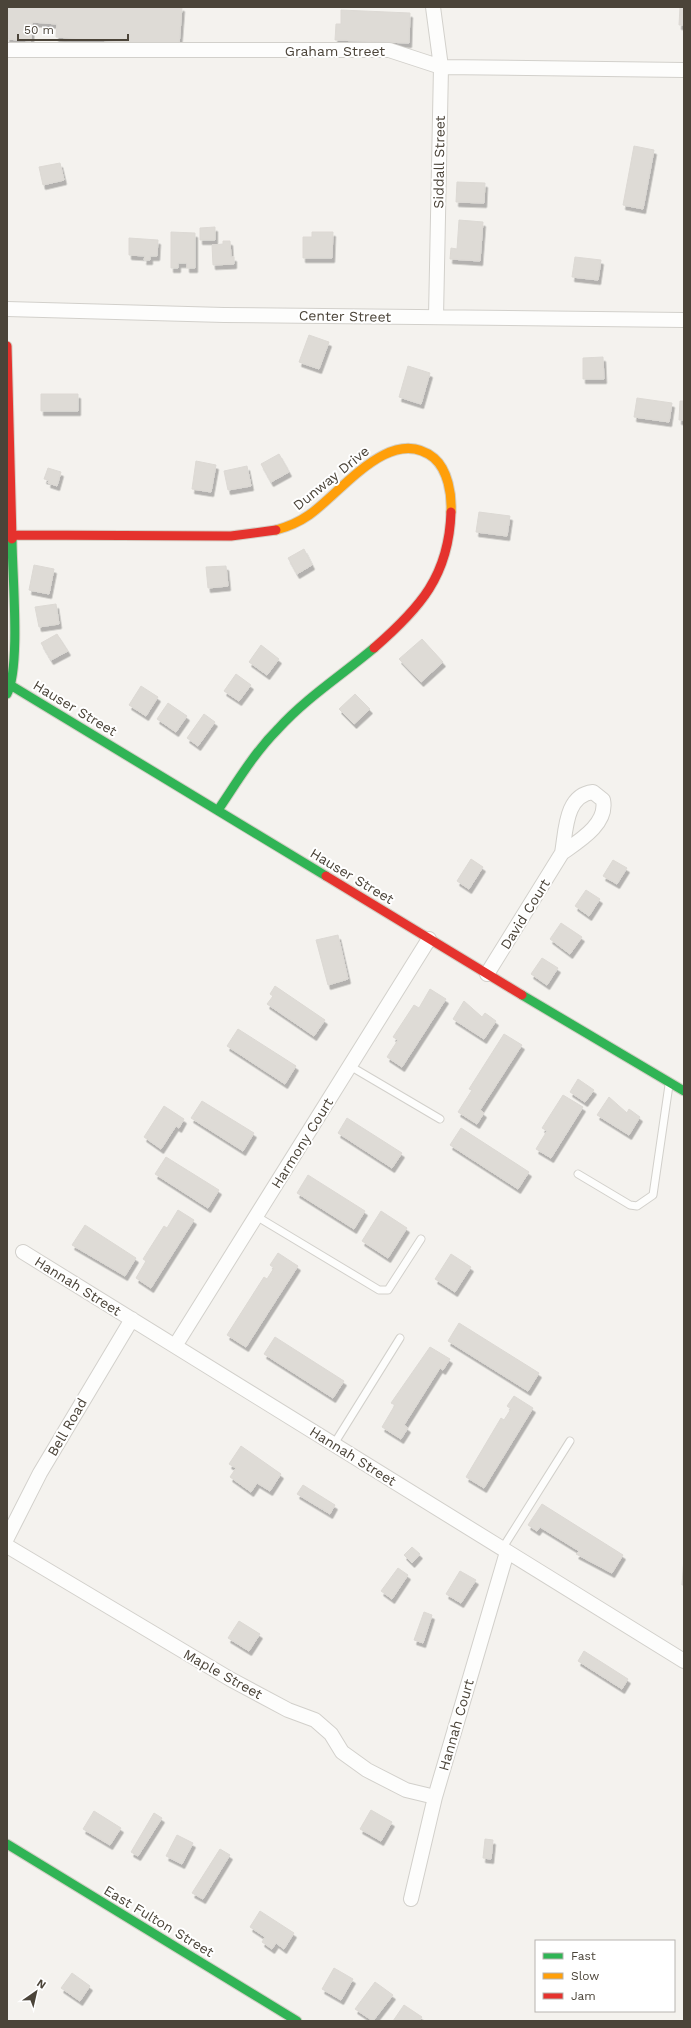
<svg xmlns="http://www.w3.org/2000/svg" width="691" height="2028" font-family="'Work Sans',sans-serif">
	<defs>
		<filter id="shadow"><feDropShadow dx="2.5" dy="4.5" stdDeviation="0" flood-color="#0004"/></filter>
	</defs>
	<rect width="100%" height="100%" fill="#f4f2ee"/>
	<!-- building -->
	<path fill="#dedbd6" stroke="#dcd9d4" filter="url(#shadow)" d="M8,7h174l-3,39 -123,-9 1,-13 -25,-2 -1,19 -24,-2z
		M680,7h4v18h-5z
		M341,10l69,3 -1,30 -74,-3 1,-16h5z
		M634,146l20,4 -11,59 -20,-4z
		M60,163l4,17 -21,5 -4,-18z
		M457,182l28,1 -1,20 -28,-1z
		M459,220l24,2 -3,39 -30,-2 1,-11 6,1z
		M215,227v13h-15v-12z
		M171,232l24,1v35h-8v-5h-9v5h-7z
		M312,232h21l-1,26h-29v-21h9z
		M129,238l29,2 -1,16h-7v4h-6l1,-4 -16,-1z
		M223,241h7l1,16h3v7l-21,1 -1,-20 11,-1z
		M575,257l26,3 -3,20 -26,-3z
		M309,335l20,7 -10,27 -20,-7z
		M603,357l1,22h-21v-21z
		M408,366l22,7 -9,31 -22,-7z
		M41,394h37v17h-37z
		M637,398l35,5 -3,19 -35,-5z
		M680,401h4v19h-5z
		M279,454l10,18 -18,10 -10,-18z
		M196,461l20,4 -5,27 -19,-3z
		M247,466l4,20 -23,4 -4,-19z
		M48,468l13,4 -4,14 -9,-3 1,-3 -5,-1z
		M479,512l31,4 -3,20 -31,-4z
		M304,549l8,16 -15,9 -9,-16z
		M34,565l20,4 -5,25 -20,-4z
		M226,566l2,20 -20,2 -2,-21z
		M56,604l3,20 -20,3 -4,-20z
		M57,634l11,17 -17,9 -10,-17z
		M422,639l21,23 -22,20 -22,-23z
		M261,645l18,14 -12,16 -18,-13z
		M236,674l15,11 -12,16 -15,-10z
		M141,686l17,11 -12,19 -17,-11z
		M355,694l15,15 -16,15 -15,-15z
		M168,703l19,13 -11,16 -19,-13z
		M204,714l11,8 -17,24 -11,-8z
		M471,859l12,8 -14,22 -12,-8z
		M613,860l14,8 -10,16 -14,-8z
		M586,890l14,9 -11,17 -14,-10z
		M561,923l21,14 -12,17 -20,-15z
		M338,935l10,44 -20,6 -12,-45z
		M542,958l16,10 -11,17 -16,-11z
		M275,986l50,34 -11,16 -47,-32 6,-8 -3,-2z
		M430,989l16,10 -44,68 -15,-10 11,-17 -5,-3 21,-32 5,3z
		M464,1001l18,16 3,-4 11,8 -12,18 -31,-20z
		M238,1029l58,37 -11,18 -58,-38z
		M504,1034l18,11 -42,65 4,3 -7,11 -19,-12 14,-22 -3,-1z
		M578,1079l16,11 -9,12 -15,-10z
		M563,1095l20,12 -32,51 -15,-9 11,-18 -5,-3z
		M609,1097l18,16 2,-4 11,8 -11,18 -32,-20z
		M202,1101l52,32 -11,18 -52,-33z
		M164,1106l20,13 -5,9 -3,-2 -15,23 -17,-12z
		M347,1118l55,35 -10,15 -54,-35z
		M461,1128l68,44 -11,17 -68,-44z
		M166,1157l53,33 -11,18 -53,-34z
		M308,1175l57,36 -11,18 -57,-36z
		M178,1210l16,10 -43,68 -15,-10 10,-17 -3,-2 21,-33 3,2z
		M381,1211l26,17 -19,30 -26,-17z
		M85,1225l51,33 -11,18 -53,-31z
		M278,1253l20,13 -52,81 -19,-12 37,-58 3,2 7,-11 -4,-3z
		M451,1254l20,13 -16,25 -20,-13z
		M459,1323l80,50 -11,18 -80,-50z
		M275,1337l69,44 -11,17 -69,-44z
		M430,1347l20,12 -7,11 -3,-2 -36,57 4,3 -7,11 -19,-12 13,-22 -4,-2z
		M514,1396l19,12 -49,80 -18,-11 35,-59 3,2 7,-11 -4,-3z
		M241,1446l40,28 -11,17 -13,-8 -6,9 -21,-15 6,-9 -7,-4z
		M303,1485l32,20 -5,9 -33,-20z
		M542,1504l81,51 -11,18 -36,-19 3,-3 -39,-24 -3,4 -9,-6z
		M412,1547l8,7 -8,9 -8,-8z
		M684,1556v29h-2z
		M398,1568l10,7 -16,24 -11,-8z
		M460,1571l16,9 -15,23 -15,-9z
		M424,1612l8,3 -9,28 -9,-3z
		M239,1621l21,13 -11,17 -21,-13z
		M584,1651l44,28 -6,10 -44,-28z
		M371,1810l21,12 -11,19 -21,-12z
		M94,1811l27,17 -11,17 -27,-16z
		M154,1813l8,5 -24,38 -7,-4z
		M177,1835l16,8 -11,21 -16,-8z
		M485,1839l8,1 -2,19 -8,-1z
		M220,1849l10,6 -27,44 -11,-6z
		M260,1911l34,22 -10,16 -8,-6 -4,6 -10,-7 3,-5 -15,-10z
		M334,1968l19,11 -12,21 -19,-11z
		M72,1973l18,13 -10,15 -19,-13z
		M375,1982l18,13 -20,26 -18,-12z
		M404,2005l18,12 -3,4h-26z"/>
	<g fill="none" stroke-linecap="round" stroke-linejoin="round">
		<!-- lane casing -->
		<g stroke="#d2d0cb" stroke-width="9">
			<path id="lane" d="M350,1066l90,53
				M578,1174l52,31 7,1 16,-11 16,-110
				M256,1216l123,74h9l33,-51
				M334,1444l66,-106
				M502,1549l68,-108"/>
		</g>
		<!-- street casing -->
		<g stroke="#d2d0cb" stroke-width="16">
			<path id="street" d="M433,7l8,60 -5,250
				M7,50h382l52,17 243,3
				M7,309l217,6 460,5
				M593,792l10,8c5,24 -24,41 -41,53 4,-22 3,-58 31,-61z
				M487,974l75,-121
				M23,1252l661,409
				M175,1346l254,-407
				M7,1538l33,-65 92,-154
				M7,1546l223,133 58,31 27,10 16,14 11,18 25,18 39,20 29,7
				M411,1899l24,-102 72,-245"/>
		</g>
		<!-- fast casing -->
		<g stroke="#d3cfc5" stroke-width="11">
			<path id="fast" d="M7,683l319,193
				M7,694c14,-27 5,-121 5,-155
				M218,810c19,-28 36,-57 60,-81 28,-31 64,-54 96,-81
				M522,995l162,96
				M7,1844l290,177"/>
		</g>
		<!-- slow casing -->
		<g stroke="#d3cfc5" stroke-width="11">
			<path id="slow" d="M276,530c11,-3 23,-8 33,-15 33,-23 82,-92 125,-57 14,12 18,37 17,54"/>
		</g>
		<!-- jam casing -->
		<g stroke="#d3cfc5" stroke-width="11">
			<path id="jam" d="M7,346l5,193
				M12,535l219,1 45,-6
				M374,648c46,-40 75,-72 77,-136
				M326,876l196,119"/>
		</g>
		<!-- lane -->
		<use href="#lane" stroke="#fdfdfc" stroke-width="7"/>
		<!-- street -->
		<use href="#street" stroke="#fdfdfc" stroke-width="14"/>
		<!-- fast -->
		<use href="#fast" stroke="#30b455" stroke-width="9"/>
		<!-- slow -->
		<use href="#slow" stroke="#ff9f0a" stroke-width="9"/>
		<!-- jam -->
		<use href="#jam" stroke="#e5322d" stroke-width="9"/>
	</g>
	<g text-anchor="middle" stroke-width="4" stroke-linejoin="round" paint-order="stroke">
		<!-- street labels -->
		<g font-size="14" fill="#4b4439" stroke="#fff">
			<text x="335" y="56">Graham Street</text>
			<text transform="translate(439 162) rotate(-89)" y="5">Siddall Street</text>
			<text transform="translate(345 316) rotate(1)" y="5">Center Street</text>
			<text transform="translate(331 478) rotate(-39)" y="5">Dunway Drive</text>
			<text transform="translate(75 708) rotate(31)" y="5">Hauser Street</text>
			<text transform="translate(352 876) rotate(31)" y="5">Hauser Street</text>
			<text transform="translate(525 914) rotate(-58)" y="5">David Court</text>
			<text transform="translate(302 1143) rotate(-58)" y="5">Harmony Court</text>
			<text transform="translate(78 1286) rotate(32)" y="5">Hannah Street</text>
			<text transform="translate(67 1427) rotate(-60)" y="5">Bell Road</text>
			<text transform="translate(353 1456) rotate(32)" y="5">Hannah Street</text>
			<text transform="translate(223 1674) rotate(29)" y="5">Maple Street</text>
			<text transform="translate(456 1725) rotate(-74)" y="5">Hannah Court</text>
			<text transform="translate(159 1921) rotate(31)" y="5">East Fulton Street</text>
		</g>
	</g>
	<!-- border -->
	<rect width="691" height="2028" fill="none" stroke="#4b4439" stroke-width="16"/>
	<!-- legend -->
	<rect x="535" y="1940" width="140" height="72" fill="#ffffff" stroke="#b7b4b0"/>
	<rect x="543" y="1953" width="20" height="6" fill="#30b455" stroke="#b7b4b0"/>
	<text x="571" y="1960" font-size="12" fill="#4b4439">Fast</text>
	<rect x="543" y="1973" width="20" height="6" fill="#ff9f0a" stroke="#b7b4b0"/>
	<text x="571" y="1980" font-size="12" fill="#4b4439">Slow</text>
	<rect x="543" y="1993" width="20" height="6" fill="#e5322d" stroke="#b7b4b0"/>
	<text x="571" y="2000" font-size="12" fill="#4b4439">Jam</text>
	<!-- north arrow -->
	<g transform="translate(36 1992) rotate(34)" stroke="#ffffff" stroke-width="3" paint-order="stroke">
	<path d="M0-3L7 15L0 10L-7 15Z" fill="#4b4439"/>
	<text y="-6" font-size="11" font-weight="bold" text-anchor="middle" fill="#4b4439">N</text>
	</g>
	<!-- scale -->
	<path d="M18 34v6h110v-6" fill="none" stroke="#4b4439" stroke-width="2"/>
	<text x="24" y="34" font-size="12" fill="#4b4439" stroke="#ffffff" stroke-width="3" paint-order="stroke">50 m</text>
</svg>
